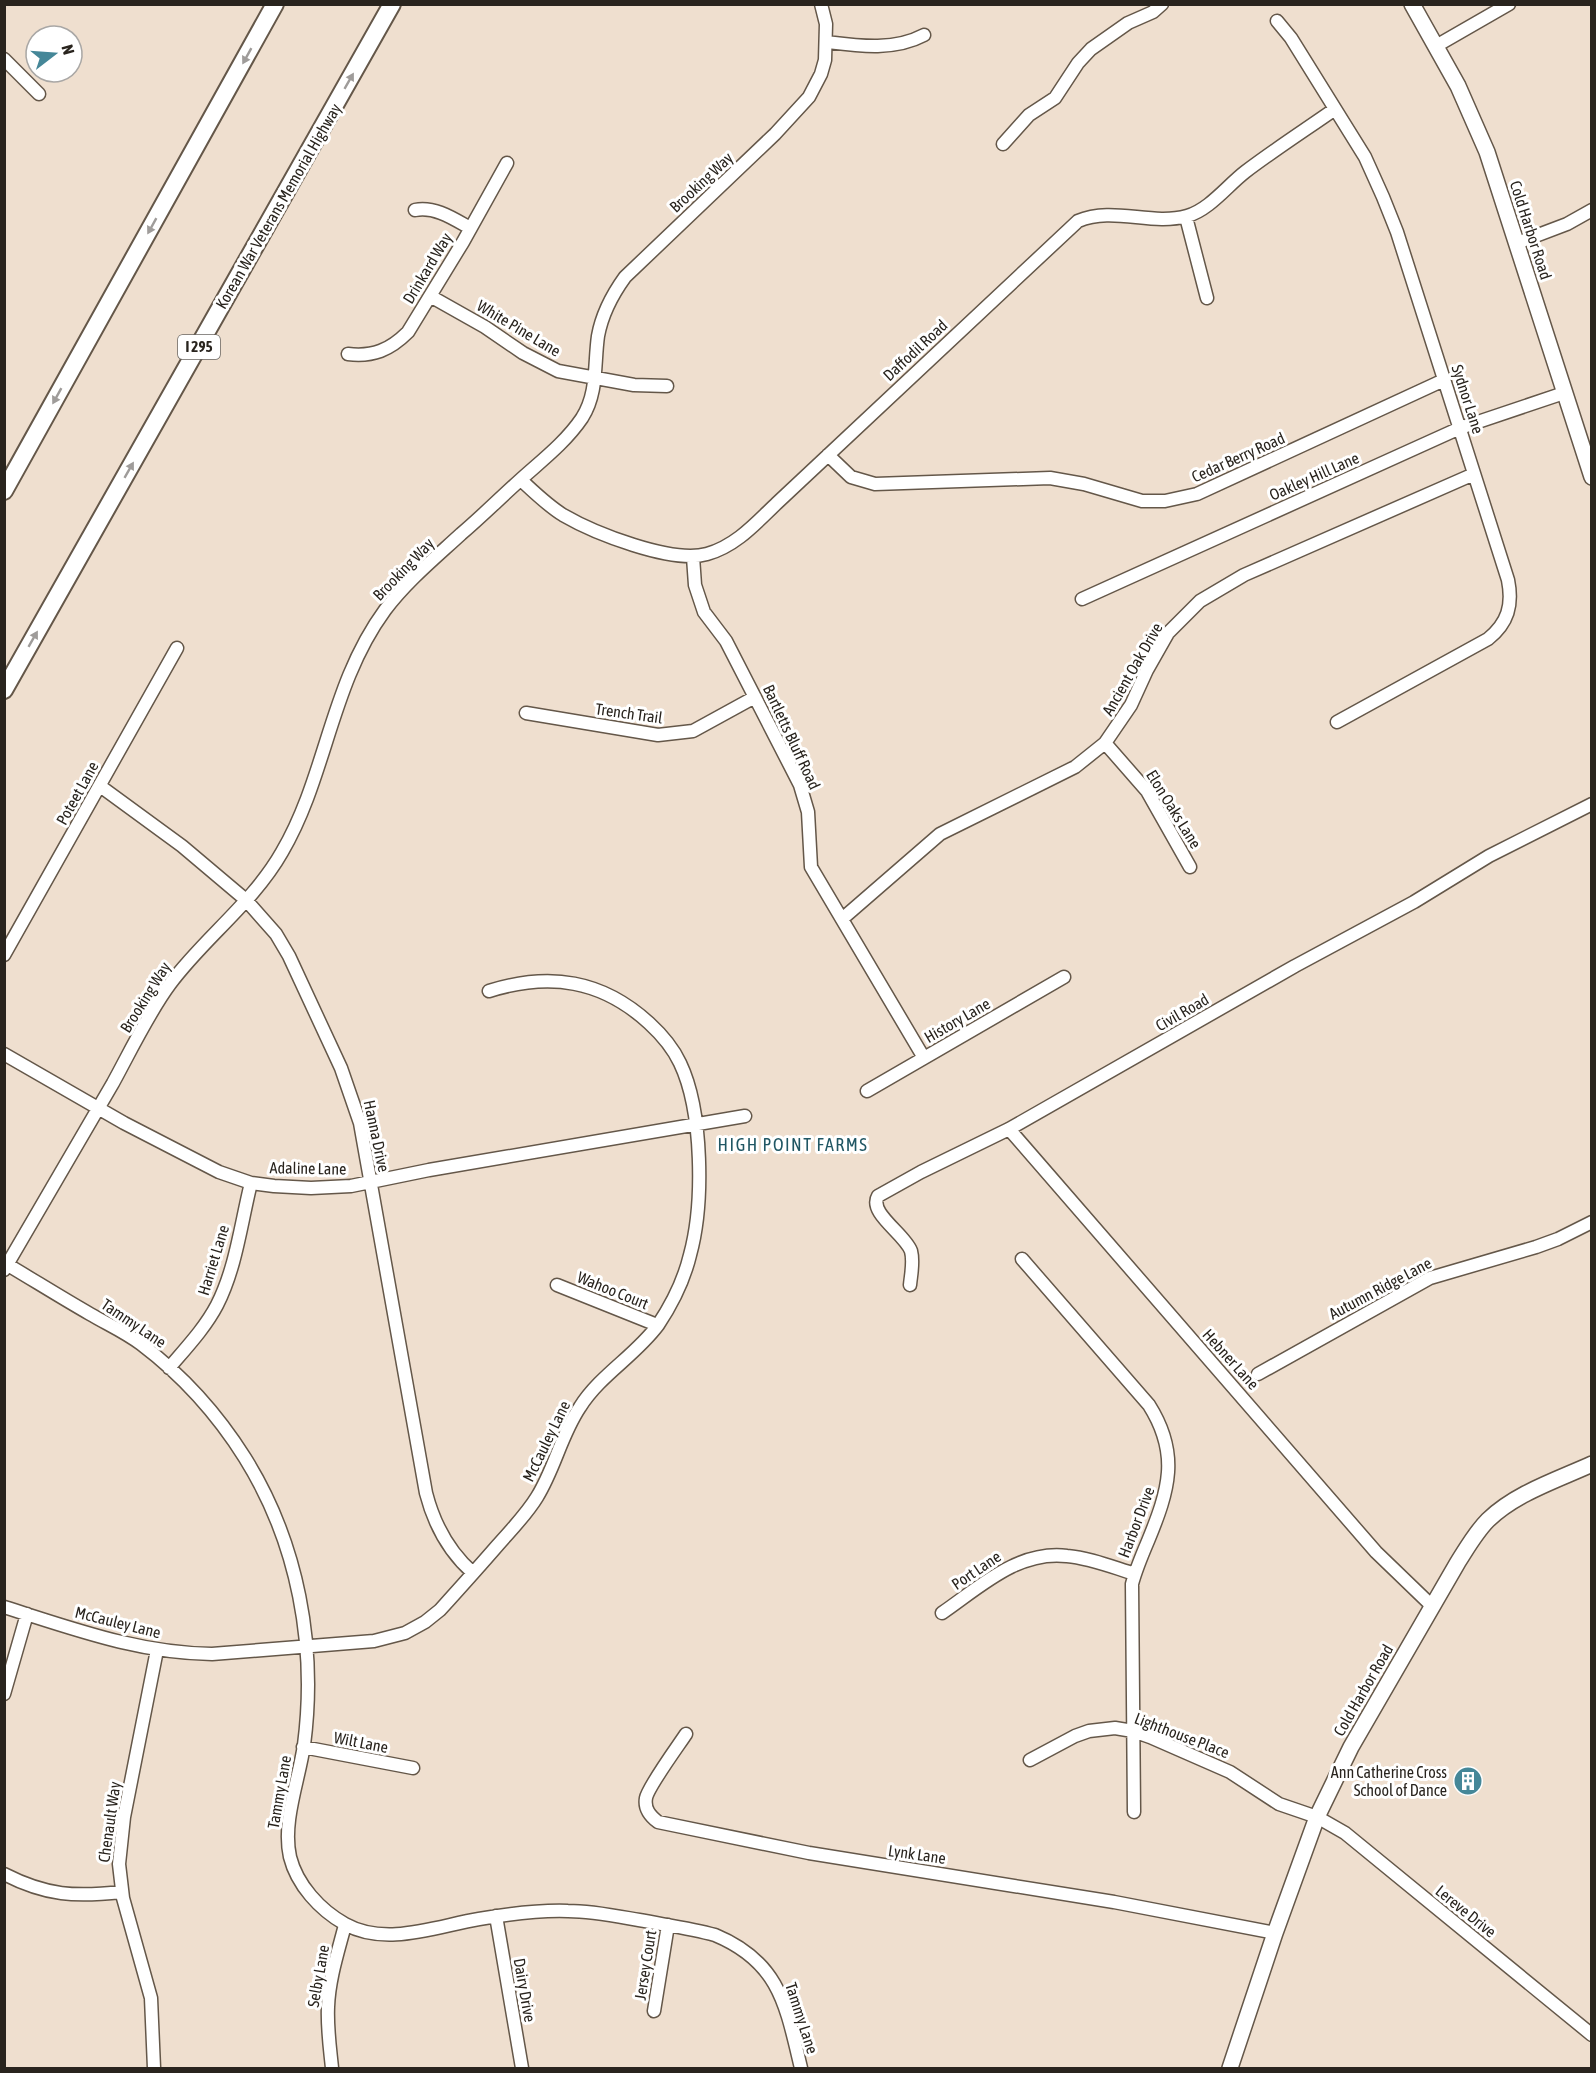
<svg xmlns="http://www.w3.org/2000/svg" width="1596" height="2073" font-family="'Asap Condensed',sans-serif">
	<rect width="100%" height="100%" fill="#efdfcf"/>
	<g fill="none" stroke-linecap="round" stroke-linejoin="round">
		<!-- minor casing -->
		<g stroke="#645749" stroke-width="15">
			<path id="minor" d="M1277,21l14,17 74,119 18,40 14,35 111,348c5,25 0,43 -20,59l-151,83
				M827,42c32,4 67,9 97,-7
				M1436,46l73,-42
				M4,59l35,35
				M1003,144l26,-29 26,-17 23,-35 13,-14 37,-26 25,-11 9,-8
				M415,210c20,-4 39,9 55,18
				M1186,217l21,81
				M1517,243l50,-19 25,-14
				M430,296l55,31 38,26 35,18 76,14 33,1
				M348,354c25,3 42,-4 60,-22l55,-90 44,-79
				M828,455l23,22 24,7 175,-6 34,6 58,17h23l32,-7 247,-114
				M521,480c13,12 26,25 42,35 31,18 109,49 144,39 29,-8 49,-31 70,-51l301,-282c35,-15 73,5 109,-5 22,-6 40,-30 58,-44 29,-22 60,-42 90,-63
				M693,557l2,28 9,27 22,29 74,144 8,27 3,55 113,191
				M1082,599l378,-171 104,-35
				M526,713l132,22 35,-4 62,-34
				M1105,743l42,48 43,76
				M100,786l82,60 64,54 30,34 13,22 52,112 19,55 66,370c8,31 22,58 47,80
				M842,919l98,-85 135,-67 30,-24 26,-38 16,-35 21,-37 32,-32 44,-26 230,-101
				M4,955l173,-307
				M4,1054l120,69 95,49 32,11 23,3 37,2 40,-2 78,-16 316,-54
				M867,1091l197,-114
				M1009,1129l367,423 56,54
				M1022,1259l127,146c31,49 20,85 -1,136 -6,14 -12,28 -16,43l2,228
				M8,1265c27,16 54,33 82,49 17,10 35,18 51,30 41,31 77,71 104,114 53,85 72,188 59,287 -5,35 -22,77 -14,112 7,28 30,53 55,67 41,23 92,2 134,-5 29,-5 60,-9 89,-8 24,0 48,5 71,9 26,5 51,8 76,15 65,27 71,71 86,133
				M4,1270c36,-62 73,-125 109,-187 17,-31 36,-71 57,-99 34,-46 83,-81 112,-132 45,-77 48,-167 103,-242 22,-29 50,-52 76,-76 20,-17 38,-35 58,-53 22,-20 46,-38 63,-63 16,-25 12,-54 16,-82 4,-22 14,-41 27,-59l150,-143 34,-37 12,-23 4,-14 1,-36 -5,-20
				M557,1285l100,40
				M910,1285c1,-11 4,-23 1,-34 -6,-17 -43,-38 -33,-55l43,-24 88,-43 286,-163 119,-64 75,-46 103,-52
				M169,1368c17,-20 36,-40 48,-63 19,-37 24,-82 34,-122
				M1258,1374l172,-96 106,-31 22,-8 34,-17
				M4,1607c70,22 134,46 208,47l162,-13 31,-8 20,-11 15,-12c19,-21 38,-42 57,-64 14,-16 29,-31 40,-49 18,-29 24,-62 43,-90 20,-32 55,-51 78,-82 14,-21 26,-45 32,-70 14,-51 13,-144 -10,-192 -7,-15 -19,-29 -31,-40 -47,-43 -99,-51 -160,-32
				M942,1613c38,-26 76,-63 125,-57 23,2 45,11 68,18
				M4,1694l23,-80
				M686,1734c-8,12 -38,53 -40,64 -2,11 4,18 12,24l151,31 305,49 161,31
				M303,1747l110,21
				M1030,1760l45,-24 14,-5 26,-3 18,3 17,6 80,35 49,32 38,13 28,16 247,202
				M4,1874c43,22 71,23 118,18
				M496,1916l26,152
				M654,2011l14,-86
				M154,2068l-3,-70 -28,-100 -4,-34 5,-47 33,-167
				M332,2068c-2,-20 -5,-40 -4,-61 1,-28 10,-55 17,-82"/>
		</g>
		<!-- major casing -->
		<g stroke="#645749" stroke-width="18">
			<path id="major" d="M1412,4l46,82 29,66 105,325
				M1230,2068l45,-135 42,-116 34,-70 107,-185c9,-14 18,-30 30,-42 28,-27 69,-40 104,-56"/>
		</g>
		<!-- highway casing -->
		<g stroke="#645749" stroke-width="20">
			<path id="highway" d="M4,491l271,-487
				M4,690l388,-686"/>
		</g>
		<!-- minor -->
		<use href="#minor" stroke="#fff" stroke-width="12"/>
		<!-- major -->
		<use href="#major" stroke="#fff" stroke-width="15"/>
		<!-- highway -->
		<use href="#highway" stroke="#fff" stroke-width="16"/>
	</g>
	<!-- one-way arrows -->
	<defs><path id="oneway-solid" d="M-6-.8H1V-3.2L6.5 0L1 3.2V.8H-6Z" transform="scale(1.5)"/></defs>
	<g fill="#9f9c9a">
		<use href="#oneway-solid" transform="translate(247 56) rotate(119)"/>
		<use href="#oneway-solid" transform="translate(349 81) rotate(-60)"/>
		<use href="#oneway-solid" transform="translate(152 226) rotate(119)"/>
		<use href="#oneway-solid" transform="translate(57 396) rotate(119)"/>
		<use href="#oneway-solid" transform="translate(129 470) rotate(-60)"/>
		<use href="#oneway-solid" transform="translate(33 639) rotate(-60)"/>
	</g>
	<!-- icons -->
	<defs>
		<g id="building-disc" transform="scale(1.5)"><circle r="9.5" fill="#458798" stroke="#fff"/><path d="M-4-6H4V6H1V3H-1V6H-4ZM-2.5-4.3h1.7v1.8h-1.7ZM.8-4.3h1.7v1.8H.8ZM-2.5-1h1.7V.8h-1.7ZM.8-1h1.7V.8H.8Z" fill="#fff"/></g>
	</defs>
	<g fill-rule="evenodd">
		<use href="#building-disc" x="1468" y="1781"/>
	</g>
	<g text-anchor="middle" stroke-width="6" stroke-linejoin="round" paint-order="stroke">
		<!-- shield labels -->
		<rect fill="#fff" stroke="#696662" stroke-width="1.5" x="178" y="335" width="42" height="24" rx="4.5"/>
		<g font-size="15" font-weight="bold" fill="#29241e">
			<text x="199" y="352">I 295</text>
		</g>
		<!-- street labels -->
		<g font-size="16" fill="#29241e" stroke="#fff">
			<text transform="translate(701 182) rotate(-43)" y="6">Brooking Way</text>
			<text transform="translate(278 206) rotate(-60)" y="6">Korean War Veterans Memorial Highway</text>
			<text transform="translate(1531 230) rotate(72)" y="6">Cold Harbor Road</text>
			<text transform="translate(427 268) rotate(-59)" y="6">Drinkard Way</text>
			<text transform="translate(519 328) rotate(31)" y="6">White Pine Lane</text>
			<text transform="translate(915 350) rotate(-43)" y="6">Daffodil Road</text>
			<text transform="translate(1468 399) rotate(72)" y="6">Sydnor Lane</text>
			<text transform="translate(1238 457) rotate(-24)" y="6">Cedar Berry Road</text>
			<text transform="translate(1314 476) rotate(-24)" y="6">Oakley Hill Lane</text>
			<text transform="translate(403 569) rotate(-46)" y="6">Brooking Way</text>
			<text transform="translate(1132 669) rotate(-60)" y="6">Ancient Oak Drive</text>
			<text transform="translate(629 713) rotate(8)" y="6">Trench Trail</text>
			<text transform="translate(792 737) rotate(65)" y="6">Bartletts Bluff Road</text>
			<text transform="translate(77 793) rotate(-61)" y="6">Poteet Lane</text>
			<text transform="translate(1174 809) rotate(58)" y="6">Elon Oaks Lane</text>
			<text transform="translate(145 997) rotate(-58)" y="6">Brooking Way</text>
			<text transform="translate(1182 1012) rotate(-30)" y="6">Civil Road</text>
			<text transform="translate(957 1020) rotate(-30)" y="6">History Lane</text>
			<text transform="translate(377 1136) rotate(78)" y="6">Hanna Drive</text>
			<text transform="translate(308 1168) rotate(1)" y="6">Adaline Lane</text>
			<text transform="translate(213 1260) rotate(-73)" y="6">Harriet Lane</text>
			<text transform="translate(1380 1288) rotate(-28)" y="6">Autumn Ridge Lane</text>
			<text transform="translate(613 1290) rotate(22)" y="6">Wahoo Court</text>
			<text transform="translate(134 1323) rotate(34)" y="6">Tammy Lane</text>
			<text transform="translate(1231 1359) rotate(48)" y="6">Hebner Lane</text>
			<text transform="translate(546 1441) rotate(-64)" y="6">McCauley Lane</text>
			<text transform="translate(1136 1522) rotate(-69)" y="6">Harbor Drive</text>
			<text transform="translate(976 1570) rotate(-34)" y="6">Port Lane</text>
			<text transform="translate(118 1622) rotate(14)" y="6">McCauley Lane</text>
			<text transform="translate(1363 1690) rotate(-60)" y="6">Cold Harbor Road</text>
			<text transform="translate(1182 1735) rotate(21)" y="6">Lighthouse Place</text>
			<text transform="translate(361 1742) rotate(11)" y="6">Wilt Lane</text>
			<text transform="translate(279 1792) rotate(-80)" y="6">Tammy Lane</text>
			<text transform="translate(109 1822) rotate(-82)" y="6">Chenault Way</text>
			<text transform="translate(917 1854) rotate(8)" y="6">Lynk Lane</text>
			<text transform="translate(1466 1911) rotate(39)" y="6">Lereve Drive</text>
			<text transform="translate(645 1965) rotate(-81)" y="6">Jersey Court</text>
			<text transform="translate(318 1976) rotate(-80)" y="6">Selby Lane</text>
			<text transform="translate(525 1990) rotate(80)" y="6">Dairy Drive</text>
			<text transform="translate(802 2018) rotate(72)" y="6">Tammy Lane</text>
		</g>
		<!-- poi labels -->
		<g font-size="16" fill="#29241e" stroke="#fff" text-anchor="end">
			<text x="1447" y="1778">Ann Catherine Cross<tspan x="1447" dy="18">School of Dance</tspan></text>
		</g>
		<!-- neighbourhood labels -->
		<g font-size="18" letter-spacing="1.5" fill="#205663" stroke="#fff">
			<text x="793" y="1151">HIGH POINT FARMS</text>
		</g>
	</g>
	<!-- border -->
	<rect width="1596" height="2073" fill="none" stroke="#29241e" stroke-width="12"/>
	<!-- north arrow -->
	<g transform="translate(54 54) rotate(73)"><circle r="28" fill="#ffffff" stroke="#a9a7a5" stroke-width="1.5"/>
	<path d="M0-4.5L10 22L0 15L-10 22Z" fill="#458798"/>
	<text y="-9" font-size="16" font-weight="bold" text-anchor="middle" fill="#29241e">N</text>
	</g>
</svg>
